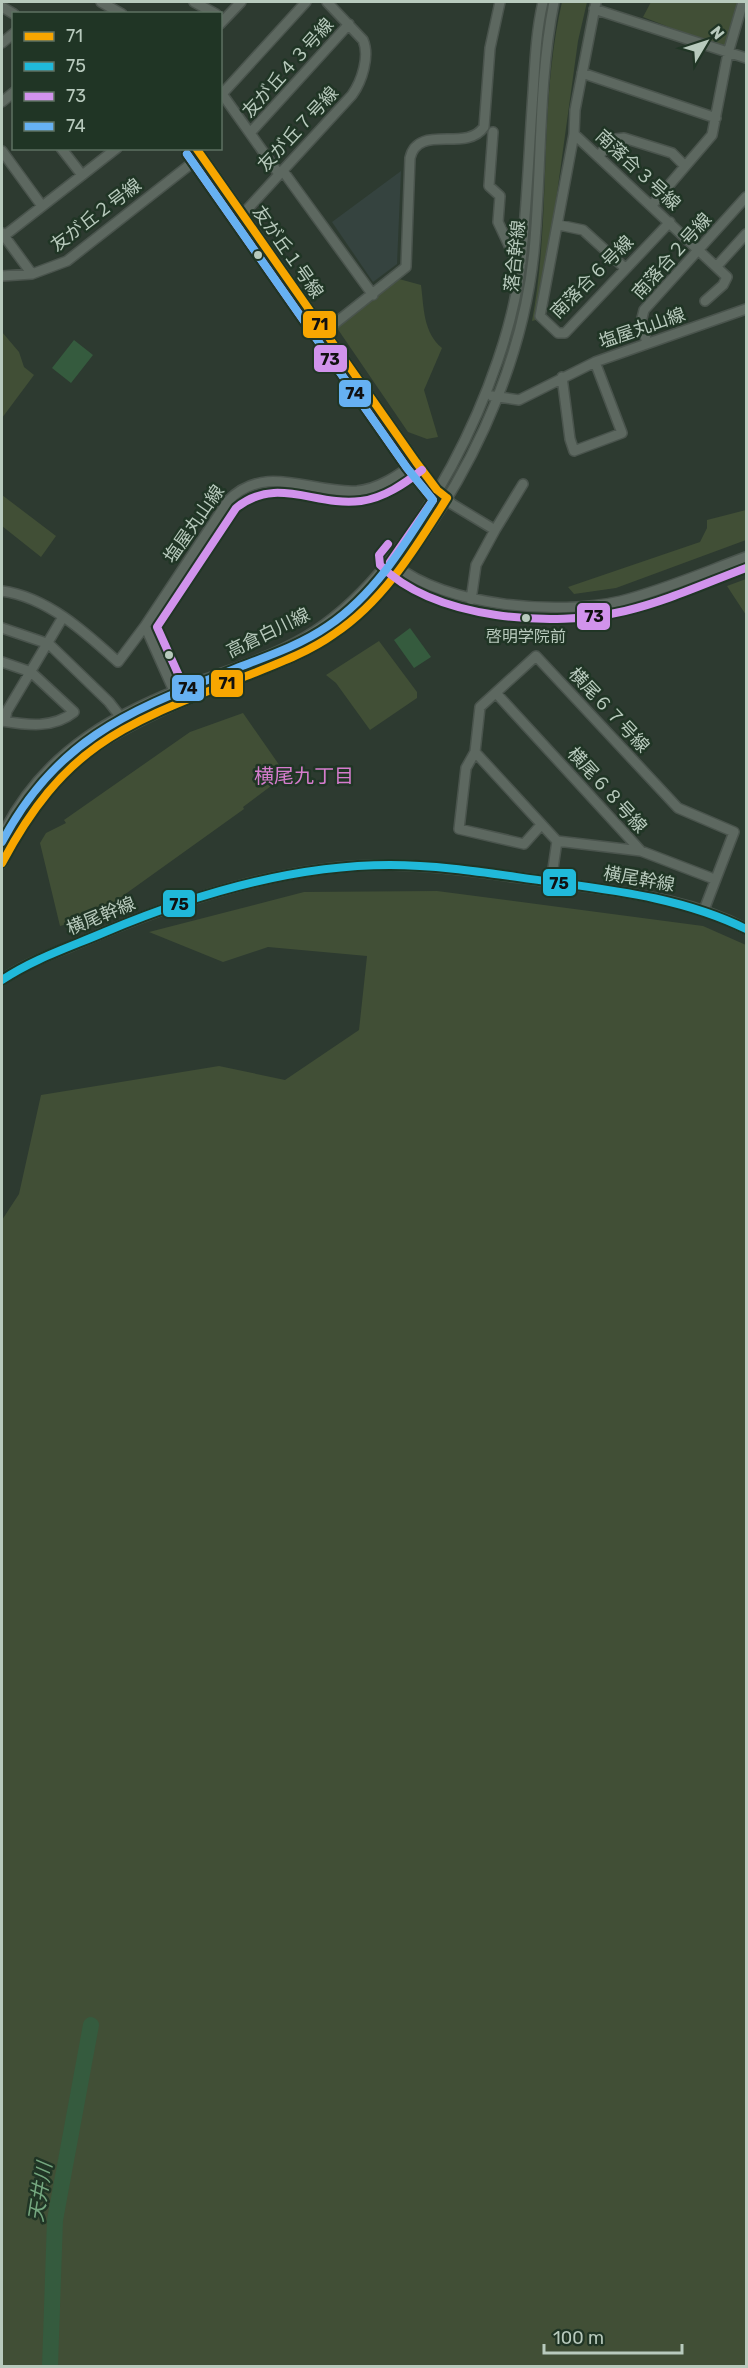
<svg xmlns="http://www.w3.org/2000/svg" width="748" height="2368" font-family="Rubik,'Noto Sans JP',sans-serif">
	<rect width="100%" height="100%" fill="#2d3a30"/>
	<!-- medical -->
	<path fill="#35433f" d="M401,171l-4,93 -24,18 -41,-60z"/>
	<!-- green -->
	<path fill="#414f36" d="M562,2h25l-9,39 -27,196 -15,83 -4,1c20,-105 6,-215 30,-319z
		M651,2h86l1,3 -12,39 -6,3 -77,-30z
		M399,279l22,6c3,23 2,47 21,63l-18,42 14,47 -11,2 -19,-7 -71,-104z
		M2,332l17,20 5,15 10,8 -32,43z
		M2,495l54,41 -15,21 -39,-31z
		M746,510v30l-130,48 -42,6 -6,-7 132,-45 7,-14v-8z
		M746,579v36l-19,-29z
		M379,641l38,51v6l-47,32 -34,-47 -10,-8z
		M243,713l39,56 -15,11 4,6 -28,21 1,2 -134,96 2,6 -52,15 -20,-83 6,-10 20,-10 -2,-3 126,-88z
		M437,891l266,35 43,19v1421h-744v-1146l17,-26 22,-99 178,-29 66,14 74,-50 8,-74 -99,-9 -45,15 -74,-30 155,-40z"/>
	<!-- water -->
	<path fill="#355b3e" d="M74,340l19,15 -22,28 -19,-15z
		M410,628l21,29 -17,11 -20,-28z"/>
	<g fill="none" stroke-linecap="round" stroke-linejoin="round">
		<!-- river -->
		<path stroke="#355b3e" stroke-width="16" d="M50,2366l5,-146 36,-195"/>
		<!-- minor casing -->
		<g stroke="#4a544d" stroke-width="12">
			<path id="minor" d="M101,2l21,12
				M194,2l22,12
				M596,2l-21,108 -1,24 153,143 -4,8 -18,16
				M2,7l12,7
				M594,9l152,49
				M220,24l21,-22
				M2,43l12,-10
				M582,73l134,45
				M220,91l59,83
				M222,94l84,-92
				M2,102l12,-10
				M493,132l-4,54 11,10 -2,26 15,32 8,9
				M250,133l99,-109
				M574,134l-34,182 18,17h7l105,-111
				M61,148l21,27
				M196,148l234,334 22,22 43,26 -19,35 -5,35
				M2,151l40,55
				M598,156l17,-17 9,-1 48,15 13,13
				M283,171l90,124
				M652,205l60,-70 16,-82 15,-51
				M242,215l110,-120c10,-14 18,-39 11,-55l-36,-38
				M559,225l24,5 42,38
				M2,233l30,41
				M4,236l113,-88
				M717,266l29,-32
				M2,276l30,-2 35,-13 134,-105
				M324,332l82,-65 4,-109c8,-35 56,-5 74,-31l6,-79 10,-46
				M647,343l-6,-21 3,-12 102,-113
				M562,377l8,62 4,12 48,-18 -27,-71
				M492,396l27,4 76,-38 151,-53
				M495,530l28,-46
				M395,565c50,41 163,51 226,36 43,-11 84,-29 125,-44
				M2,591c45,6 83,41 116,71l27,-36
				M2,628l47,16 60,58 14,18
				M2,662l29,10 43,40c-21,17 -47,13 -72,9
				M174,691l-29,-65 83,-125c37,-39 84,-7 129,-10 22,-2 42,-16 59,-29
				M496,693l145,158 73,28
				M5,721l2,-10 56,-94
				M475,752l-9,16 -7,61 65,15 17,-19
				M2,836c42,-87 117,-125 204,-157 37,-14 76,-26 109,-48 103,-68 193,-249 206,-370 6,-56 8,-112 12,-168 2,-31 3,-61 10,-91
				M557,841l84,10
				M2,863c6,-13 12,-27 19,-40 54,-84 137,-111 224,-147 31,-12 63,-23 90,-43 37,-25 63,-63 89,-99 57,-82 100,-182 110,-283 8,-83 4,-168 20,-249
				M551,882l6,-41 -82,-89 5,-45 56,-51 142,152 56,24 -30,78
				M2,980c23,-17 51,-26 77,-37 97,-42 205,-79 312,-78 58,1 118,12 176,19 62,9 124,15 179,45"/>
		</g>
		<!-- minor -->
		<use href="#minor" stroke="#5d6860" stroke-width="9"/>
		<!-- bus-1 casing -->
		<g stroke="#203525" stroke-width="12">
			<path id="bus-1" d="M196,148l220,314 21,28 10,8
				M2,863c63,-118 120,-138 237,-184 32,-13 67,-25 95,-45 50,-33 82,-87 113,-136"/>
		</g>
		<!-- bus-2 casing -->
		<g stroke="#203525" stroke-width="12">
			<path id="bus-2" d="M2,980c31,-21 68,-33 103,-48 90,-38 187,-67 285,-67 55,0 109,10 163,17 66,9 132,17 193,47"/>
		</g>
		<!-- bus-3 casing -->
		<g stroke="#203525" stroke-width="12">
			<path id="bus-3" d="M187,154l220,314 26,32 -43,62
				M388,544l-9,11 1,10c55,55 173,63 245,46 42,-10 81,-28 121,-43
				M184,687l-27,-60 79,-119c41,-33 79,-1 125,-7 23,-3 43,-17 61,-31"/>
		</g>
		<!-- bus-4 casing -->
		<g stroke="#203525" stroke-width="12">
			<path id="bus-4" d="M2,842c57,-108 134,-133 240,-176 29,-11 60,-22 86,-40 46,-31 76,-80 105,-126l-26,-32 -220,-314"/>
		</g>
		<!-- bus-1 -->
		<use href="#bus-1" stroke="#f7a600" stroke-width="8"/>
		<!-- bus-2 -->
		<use href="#bus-2" stroke="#20b9da" stroke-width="8"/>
		<!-- bus-3 -->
		<use href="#bus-3" stroke="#d193ec" stroke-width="8"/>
		<!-- bus-4 -->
		<use href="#bus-4" stroke="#66b1f2" stroke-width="8"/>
	</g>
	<!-- markers -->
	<g fill="#b8cabd" stroke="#203525" stroke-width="2">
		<circle cx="258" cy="255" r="5"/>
		<circle cx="526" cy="618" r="5"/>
		<circle cx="169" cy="655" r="5"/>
	</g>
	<g text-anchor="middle" stroke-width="5" stroke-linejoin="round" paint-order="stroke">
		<!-- bus labels -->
		<g font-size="16" fill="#b8cabd" stroke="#203525">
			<text x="526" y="642">啓明学院前</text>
		</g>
		<!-- street labels -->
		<g font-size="18" fill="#b8cabd" stroke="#203525">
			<text transform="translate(288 68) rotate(-48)" y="6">友が丘４３号線</text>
			<text transform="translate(298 129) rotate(-47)" y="6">友が丘７号線</text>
			<text transform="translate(638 170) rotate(43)" y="6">南落合３号線</text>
			<text transform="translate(96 215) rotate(-37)" y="6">友が丘２号線</text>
			<text transform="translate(288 252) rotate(55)" y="6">友が丘１号線</text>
			<text transform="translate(515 256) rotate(-84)" y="6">落合幹線</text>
			<text transform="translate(672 256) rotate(-48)" y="6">南落合２号線</text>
			<text transform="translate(592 277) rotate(-45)" y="6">南落合６号線</text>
			<text transform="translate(642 328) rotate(-19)" y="6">塩屋丸山線</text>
			<text transform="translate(194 524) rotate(-55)" y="6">塩屋丸山線</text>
			<text transform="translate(268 633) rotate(-26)" y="6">高倉白川線</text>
			<text transform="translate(609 710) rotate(47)" y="6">横尾６７号線</text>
			<text transform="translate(607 790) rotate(48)" y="6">横尾６８号線</text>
			<text transform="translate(639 879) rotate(10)" y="6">横尾幹線</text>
			<text transform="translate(101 916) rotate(-22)" y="6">横尾幹線</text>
		</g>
		<!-- neighbourhood labels -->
		<g font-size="20" fill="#d57ccd" stroke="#203525">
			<text x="304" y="783">横尾九丁目</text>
		</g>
		<!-- water labels -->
		<g font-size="20" font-style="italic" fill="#74a77f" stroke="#203525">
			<text transform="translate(40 2192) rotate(-81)" y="7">天井川</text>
		</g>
	</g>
	<g stroke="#203525" stroke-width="2">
		<rect x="302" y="310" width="35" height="29" rx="6" fill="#f7a600"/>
		<rect x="313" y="344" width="35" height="29" rx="6" fill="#d193ec"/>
		<rect x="338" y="379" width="34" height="29" rx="6" fill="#66b1f2"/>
		<rect x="576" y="602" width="35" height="29" rx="6" fill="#d193ec"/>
		<rect x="210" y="669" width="34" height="29" rx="6" fill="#f7a600"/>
		<rect x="171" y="674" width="34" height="28" rx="6" fill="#66b1f2"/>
		<rect x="542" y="868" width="35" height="29" rx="6" fill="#20b9da"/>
		<rect x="162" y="889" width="34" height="29" rx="6" fill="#20b9da"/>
	</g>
	<g font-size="16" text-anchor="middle" font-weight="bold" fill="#111">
		<text x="320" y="330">71</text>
		<text x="330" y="365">73</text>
		<text x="355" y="399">74</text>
		<text x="594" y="622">73</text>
		<text x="227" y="689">71</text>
		<text x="188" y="694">74</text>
		<text x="559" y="889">75</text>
		<text x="179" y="910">75</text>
	</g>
	<!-- border -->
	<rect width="748" height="2368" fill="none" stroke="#b8cabd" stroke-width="6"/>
	<!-- legend -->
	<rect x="12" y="12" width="210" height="138" fill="#203525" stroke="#5d7162" stroke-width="1.5"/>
	<rect x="24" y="32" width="30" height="9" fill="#f7a600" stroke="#5d7162" stroke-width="1.5"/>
	<text x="66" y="42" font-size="18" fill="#b8cabd">71</text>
	<rect x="24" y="62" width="30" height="9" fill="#20b9da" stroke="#5d7162" stroke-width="1.5"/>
	<text x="66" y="72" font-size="18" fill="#b8cabd">75</text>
	<rect x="24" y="92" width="30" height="9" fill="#d193ec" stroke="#5d7162" stroke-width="1.5"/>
	<text x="66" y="102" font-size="18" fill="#b8cabd">73</text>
	<rect x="24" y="122" width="30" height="9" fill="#66b1f2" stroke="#5d7162" stroke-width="1.5"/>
	<text x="66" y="132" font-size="18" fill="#b8cabd">74</text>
	<!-- north arrow -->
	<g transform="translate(706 42) rotate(51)" stroke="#203525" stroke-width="4.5" paint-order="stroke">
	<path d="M0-4.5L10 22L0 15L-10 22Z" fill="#b8cabd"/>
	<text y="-9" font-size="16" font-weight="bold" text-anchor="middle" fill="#b8cabd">N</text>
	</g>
	<!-- scale -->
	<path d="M544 2344v9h138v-9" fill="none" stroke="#b8cabd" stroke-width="3"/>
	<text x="553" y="2344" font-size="18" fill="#b8cabd" stroke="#203525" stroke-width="4.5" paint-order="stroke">100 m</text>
</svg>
